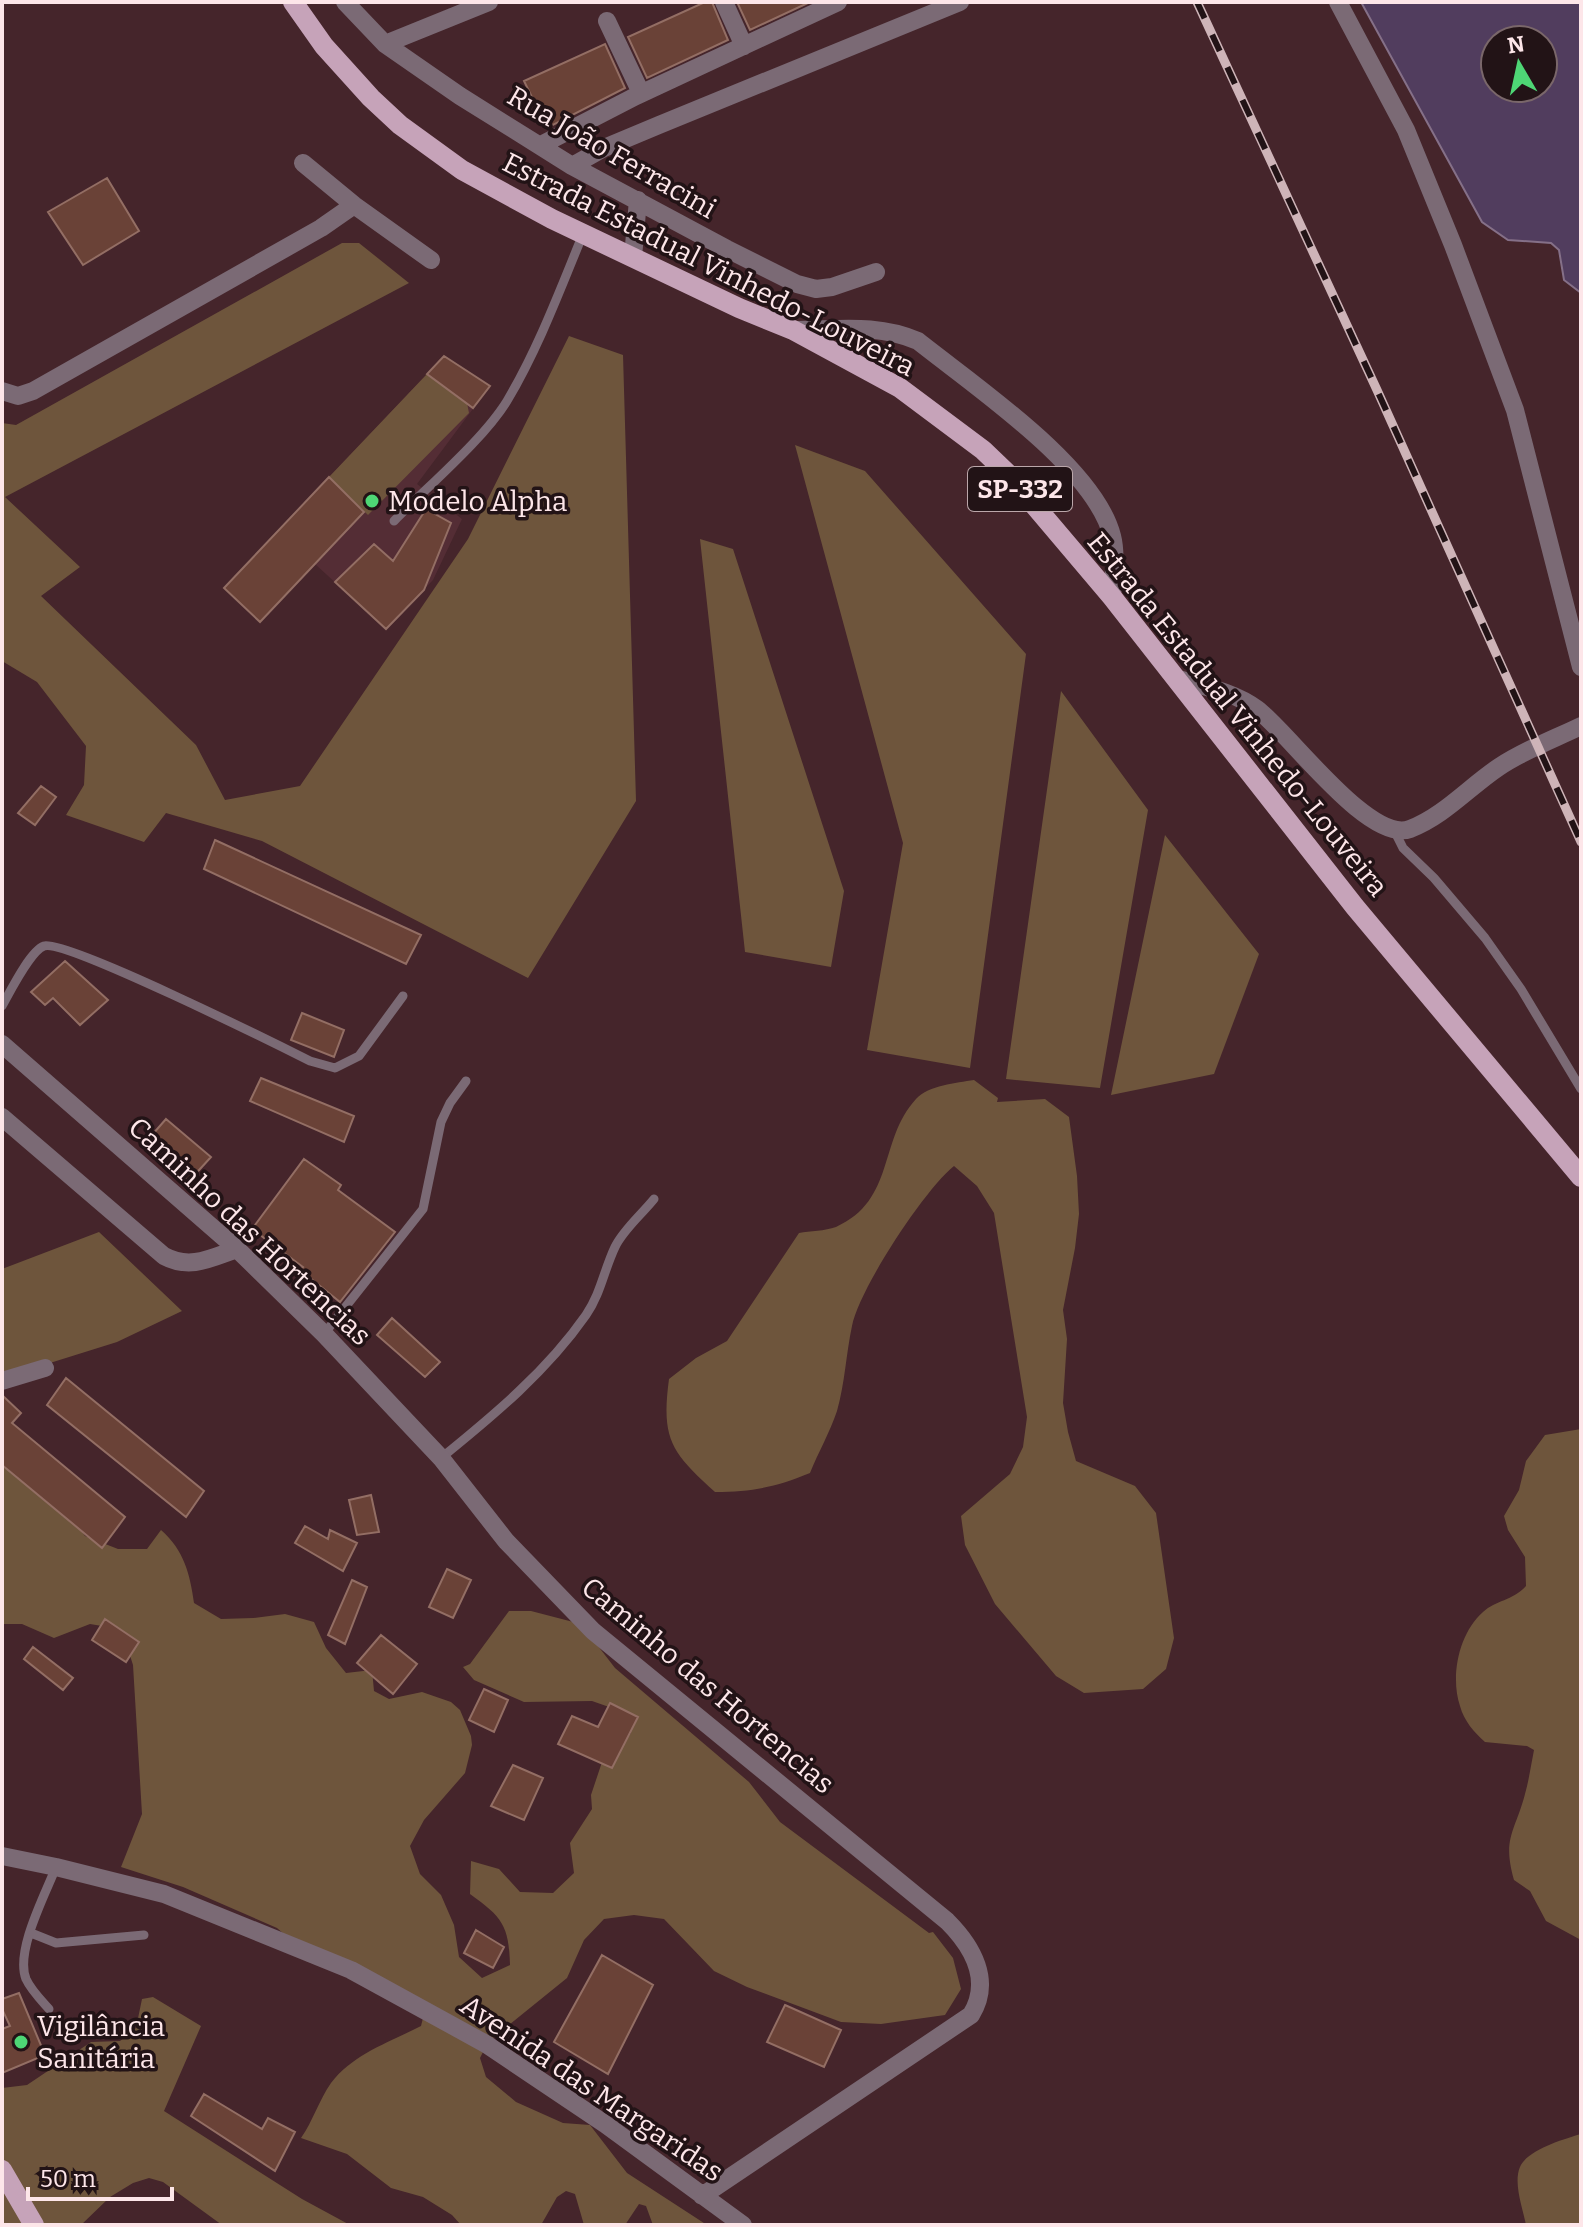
<svg xmlns="http://www.w3.org/2000/svg" width="1583" height="2227" font-family="Bitter,serif">
	<rect width="100%" height="100%" fill="#45252b"/>
	<!-- built -->
	<path fill="#542d35" d="M444,356l46,30 -73,98 45,35 -29,61 -47,49 -71,-65 -55,58 -36,-34z"/>
	<!-- green -->
	<path fill="#6e553c" d="M342,243h17l50,40 -404,214 75,70 -39,29 155,149 29,55 75,-14 168,-247 101,-203 54,19 13,446 -108,177 -266,-137 -96,-28 -22,29 -78,-27 18,-30 2,-39 -49,-64 -35,-21v-238l14,2z
		M427,374l40,29 2,10 -101,102 -39,-38z
		M795,445l70,26 161,183 -56,414 -103,-18 36,-207z
		M700,539l33,10 111,342 -13,76 -86,-15z
		M1061,691l87,119 -48,278 -94,-9z
		M1165,835l94,119 -45,120 -103,21z
		M974,1080l24,18 -1,4 48,-3 24,18 8,59 2,38 -4,34 -12,62 4,29 -4,64 5,29 8,29 59,25 21,27 18,125 -8,31 -23,20 -59,4 -28,-17 -61,-72 -30,-59 -4,-29 49,-42 13,-27 4,-30 -33,-204 -17,-27 -23,-20c-29,23 -95,123 -102,160 -6,28 -7,57 -15,85 -7,21 -19,42 -27,62 -34,14 -58,19 -95,19 -44,-40 -54,-53 -46,-113l27,-21 31,-17 72,-108c11,-2 26,-2 37,-6 60,-27 42,-87 80,-128 13,-14 40,-16 58,-19z
		M99,1232l83,79 -65,31 -115,36v-109z
		M1581,1429v511l-35,-19 -16,-30 -16,-11c-12,-42 1,-48 11,-86 4,-14 6,-29 9,-44l-7,-4 -42,-4c-11,-10 -21,-21 -25,-36 -10,-30 -1,-73 23,-94 13,-12 29,-11 43,-26l-1,-29 -17,-27 -4,-14 15,-26 7,-29 19,-26z
		M2,1457l49,33 34,46 33,13h29l14,-19c23,20 29,44 33,73l27,16 32,-1 32,-4 29,8 12,26 20,25 26,-3 2,21 15,8 33,-7 29,10 9,8 11,26 1,9 -7,28 -41,47 -14,26 10,28 21,21 13,30 5,32 23,21 28,-13c-1,-40 -8,-48 -40,-71l1,-33 28,8 21,23 33,1 21,-20 -4,-30 22,-34 -1,-14 13,-39 13,-3 14,-20 -2,-19 -37,-13 -68,1 -50,-22 -11,-13 7,-3 39,-53h22l50,13 34,44 134,114 31,40 149,111 4,-1 20,26 8,31 -16,26 -64,9 -40,-2 -94,-35 -33,-16 -50,-52 -30,-4 -30,4 -20,21 -17,38 -79,64 -8,16 6,19 30,25 47,21 27,2 37,48 80,52h-54l-7,-19 -7,-2 -14,21h-41l-9,-31 -9,-3 -9,6 -16,28h-80l-9,-10 -29,-18 -32,-9 -44,-34 -46,-16c12,-17 18,-38 30,-55 22,-29 59,-41 90,-57l2,-8 -122,-69 -24,-21 -94,-41 -62,-20 21,-53 -9,-149 -8,-25 -11,-12 -24,-4 -36,14 -32,-14h-20z
		M153,1997l48,29 -37,85 138,88 48,26h-128l-59,-43 -14,-4 -16,5 -23,14 -29,28h-79v-137l25,-3 64,-43 29,-1 16,-13 6,-29z
		M1581,2134v91h-55c-3,-16 -13,-42 -6,-58 7,-17 44,-28 61,-33z"/>
	<!-- water -->
	<path fill="#513d5e" stroke="#857088" stroke-width="2" fill-rule="evenodd" d="M1361,2h220v291l-17,-13 -5,-30 -8,-7 -43,-3 -26,-18zM1495,40h48v48h-48z"/>
	<!-- building -->
	<path fill="#6a4237" stroke="#936e64" stroke-width="2" d="M705,2h7l16,38 -81,38 -19,-41z
		M737,2h73l-60,28z
		M605,44l20,44 -78,40 -23,-47z
		M107,178l32,53 -56,34 -35,-53z
		M444,356l46,30 -17,22 -46,-34z
		M329,477l35,35 -104,110 -36,-34z
		M426,509l25,14 -27,67 -38,39 -51,-47 39,-38 19,17z
		M41,786l15,11 -21,28 -17,-12z
		M215,840l206,95 -15,29 -202,-95z
		M65,961l43,39 -28,25 -27,-27 -8,7 -14,-13z
		M302,1013l42,17 -10,27 -43,-17z
		M261,1078l93,38 -10,26 -94,-41z
		M166,1119l45,38 -22,24 -44,-38z
		M304,1159l37,26 -3,5 57,42 -55,70 -40,-32 3,-3 -51,-38z
		M392,1318l48,44 -15,15 -48,-42z
		M66,1378l138,113 -18,26 -139,-112z
		M2,1395l19,18 -9,10 113,94 -23,31 -100,-83z
		M371,1495l8,37 -22,3 -8,-35z
		M305,1526l23,13 2,-9 27,13 -14,28 -48,-28z
		M447,1569l24,11 -18,38 -24,-11z
		M352,1580l15,7 -22,57 -17,-9z
		M105,1619l34,23 -13,20 -34,-22z
		M381,1635l36,29 -24,30 -36,-31z
		M33,1647l40,31 -10,12 -39,-31z
		M484,1689l24,11 -14,32 -25,-12z
		M610,1703l28,14 -26,51 -54,-24 14,-28 26,11z
		M513,1765l30,13 -19,42 -33,-14z
		M476,1930l28,17 -11,21 -29,-15z
		M602,1955l51,30 -45,89 -54,-32z
		M19,1993l26,62 -43,18v-44l8,-3 -8,-17v-10z
		M785,2005l56,25 -17,37 -57,-25z
		M204,2094l58,35 6,-11 27,14 -20,39 -84,-55z"/>
	<g fill="none" stroke-linecap="round" stroke-linejoin="round">
		<!-- lane -->
		<path stroke="#7b6a75" stroke-width="9" d="M394,521c33,-34 89,-81 113,-120 31,-52 53,-111 76,-167
			M1394,830l9,18 31,30 51,60 36,51 60,100
			M2,1006c8,-14 28,-55 42,-60 21,-7 232,98 266,115l25,7 24,-12 44,-60
			M324,1334l99,-125 18,-87 9,-19 16,-22
			M441,1458c53,-43 106,-87 145,-143 15,-22 18,-45 29,-68 8,-17 27,-33 39,-48
			M31,1933l25,10 88,-8
			M49,2009c-8,-9 -18,-19 -23,-30 -11,-28 19,-84 30,-112"/>
		<!-- street -->
		<path stroke="#7b6a75" stroke-width="18" d="M345,2l40,42 75,52 112,70 155,83 70,35 19,5 16,-2 44,-15
			M724,2l20,44
			M1338,2l68,128 47,115 62,165 66,257
			M607,21l34,72
			M385,44l104,-42
			M541,145l95,-49 202,-94
			M303,163l51,42 77,55
			M572,166l32,-18 55,-23 301,-123
			M633,257l5,-57
			M793,330c44,0 84,-7 125,11 55,44 177,126 194,195 5,19 1,42 0,61
			M2,391l16,5 15,-5 288,-163 33,-23
			M1178,679c28,8 56,13 79,30 32,24 112,135 153,120 34,-13 59,-42 89,-62 25,-17 55,-28 82,-41
			M2,1044l235,205 87,85 117,124 65,83 87,90 354,290c26,26 45,60 24,94l-269,181
			M2,1117l162,139c26,14 47,2 73,-7
			M2,1381l43,-13
			M2,1856l54,11 108,27 187,76 135,74 119,80 138,101"/>
		<!-- primary -->
		<path stroke="#c6a3b9" stroke-width="20" d="M293,2l31,44 47,52 29,27 62,45 90,49 187,89 54,22 107,58 83,62 24,23 105,124 243,310 226,270
			M2,2170l32,55"/>
		<!-- rail casing -->
		<g stroke="#ceb4b8" stroke-width="9">
			<path id="rail" d="M1197,2l180,388 204,452"/>
		</g>
		<!-- rail -->
		<use href="#rail" stroke="#221316" stroke-width="6" stroke-dasharray="18" stroke-linecap="butt"/>
	</g>
	<!-- markers -->
	<g fill="#4ed675" stroke="#221316" stroke-width="3">
		<circle cx="372" cy="501" r="8"/>
		<circle cx="21" cy="2042" r="8"/>
	</g>
	<g text-anchor="middle" stroke-width="7" stroke-linejoin="round" paint-order="stroke">
		<!-- shield labels -->
		<rect fill="#221316" stroke="#bba7aa" stroke-width="2" x="968" y="467" width="104" height="44" rx="6"/>
		<g font-size="26" font-weight="bold" fill="#fde6e9">
			<text x="1020" y="498">SP-332</text>
		</g>
		<!-- street labels -->
		<g font-size="28" fill="#fde6e9" stroke="#221316">
			<text transform="translate(612 152) rotate(30)" y="10">Rua João Ferracini</text>
			<text transform="translate(709 264) rotate(27)" y="10">Estrada Estadual Vinhedo-Louveira</text>
			<text transform="translate(1238 714) rotate(51)" y="10">Estrada Estadual Vinhedo-Louveira</text>
			<text transform="translate(250 1231) rotate(43)" y="10">Caminho das Hortencias</text>
			<text transform="translate(708 1685) rotate(40)" y="10">Caminho das Hortencias</text>
			<text transform="translate(592 2088) rotate(34)" y="10">Avenida das Margaridas</text>
		</g>
		<!-- poi labels -->
		<g font-size="28" fill="#fde6e9" stroke="#221316" text-anchor="start">
			<text x="388" y="511">Modelo Alpha</text>
			<text x="37" y="2036">Vigilância<tspan x="37" dy="32">Sanitária</tspan></text>
		</g>
	</g>
	<!-- border -->
	<rect width="1583" height="2227" fill="none" stroke="#fde6e9" stroke-width="8"/>
	<!-- north arrow -->
	<g transform="translate(1519 64) rotate(351)"><circle r="38" fill="#221316" stroke="#7a676a" stroke-width="2"/>
	<path d="M0-6L14 30L0 20L-14 30Z" fill="#4ed675"/>
	<text y="-12" font-size="22" font-weight="bold" text-anchor="middle" fill="#fde6e9">N</text>
	</g>
	<!-- scale -->
	<path d="M28 2187v12h144v-12" fill="none" stroke="#fde6e9" stroke-width="4"/>
	<text x="40" y="2187" font-size="24" fill="#fde6e9" stroke="#221316" stroke-width="6" paint-order="stroke">50 m</text>
</svg>
